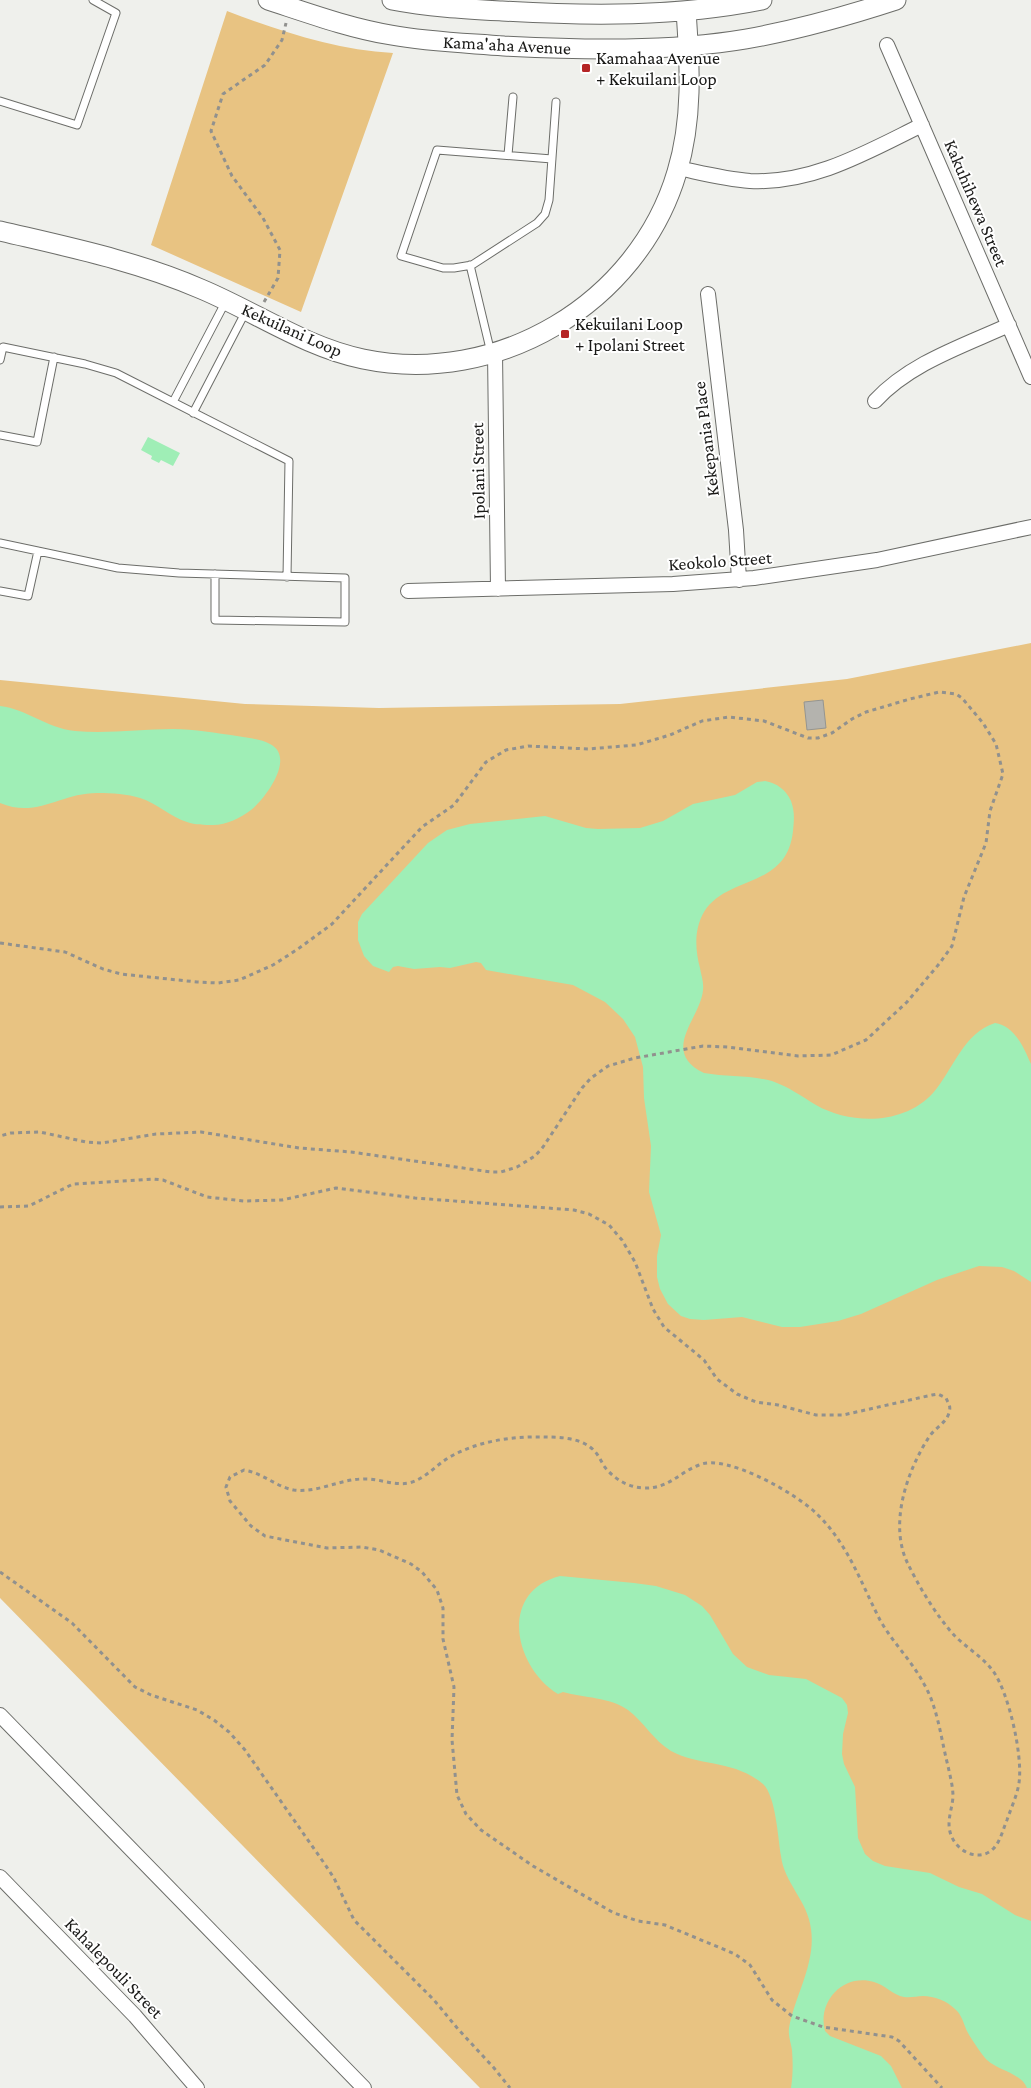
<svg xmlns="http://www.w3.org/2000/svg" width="1031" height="2088" font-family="'Crimson Pro',serif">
	<rect width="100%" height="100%" fill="#eff0ec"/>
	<!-- green -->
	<path fill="#e8c382" d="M227,11c52,20 109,39 166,42l-92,259 -150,-67z
		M1031,643v1445h-551l-480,-490v-918l245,24 134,4 241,-4 227,-25z"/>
	<!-- water -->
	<path fill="#9feeb6" d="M148,437l32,16 -7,13 -12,-6 -2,3 -8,-4 1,-3 -11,-6z
		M0,706c27,3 46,22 75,25 33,3 65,-2 98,-2 22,0 43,4 64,7 11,2 24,3 33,8 26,13 -4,54 -19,66 -11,8 -24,15 -38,15 -8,0 -18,0 -26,-3 -17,-5 -30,-19 -47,-24 -12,-4 -29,-5 -41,-5 -38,-1 -61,26 -99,10z
		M765,781c12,2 21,9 26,20 4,11 3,19 2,30 -6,58 -66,44 -89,81 -10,17 -9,37 -4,56 1,7 4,14 3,22 -2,28 -44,61 1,83 22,4 46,2 68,8 17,6 29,15 44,24 35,20 88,20 117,-12 20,-23 30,-60 62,-70 20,3 29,25 36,41v218l-17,-11 -12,-4 -23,-1 -42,14 -76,34 -23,7 -38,6h-18l-40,-10 -38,3 -14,-1 -9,-3 -13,-12 -8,-15 -3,-12v-21l4,-21 -12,-43 2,-46 -7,-48 -1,-31 -8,-30 -12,-18 -18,-17 -32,-17 -87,-15 -5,-7 -5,-1 -26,6 -10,-1 -26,2 -16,-3 -5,1 -4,5 -16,-6 -9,-10 -6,-16v-18l4,-8 66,-71 19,-13 23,-6 75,-8 41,12 12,1 42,-1 23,-7 30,-17 42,-9 22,-13z
		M560,1576l74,7 22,3 29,9 17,11 8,9 23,39 14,13 22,8 37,4 36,19 5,7 1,8 -5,21 -1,20 2,10 11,23 3,51 7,16 8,7 12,5 45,7 29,14 23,7 33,21 16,6v167h-4c-6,-15 -28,-17 -40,-28 -5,-5 -18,-24 -21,-31 -3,-8 -5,-15 -11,-20 -8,-8 -21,-13 -32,-13 -6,0 -12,2 -19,1 -11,-2 -19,-12 -30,-15 -31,-9 -57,20 -49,49l5,5 51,20 10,10 11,22h-111c2,-13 2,-25 1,-38 -1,-7 -4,-14 -3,-22 6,-33 27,-65 22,-99 -3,-28 -27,-46 -30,-73 -3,-17 -5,-60 -18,-72 -30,-25 -63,-17 -92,-33 -18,-11 -27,-29 -43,-41 -18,-13 -44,-12 -65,-18l-5,2c-44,-27 -60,-102 2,-118z"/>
	<!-- building -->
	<path fill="#b4b3ae" stroke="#959590" d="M823,700l3,28 -19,2 -3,-28z"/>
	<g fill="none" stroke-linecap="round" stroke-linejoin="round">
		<!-- lane casing -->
		<g stroke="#6c6d69" stroke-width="9">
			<path id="lane" d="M0,101l77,24 39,-112 -23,-13
				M508,155l5,-58
				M552,159l-115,-9 -36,106 42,12h11l18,-3 65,-42 8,-9 4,-14 7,-98
				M470,265l21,88
				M0,360l3,-13 82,17 31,9 173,88 -2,116
				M173,402l53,-101
				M193,413l53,-102
				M0,435l37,7 17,-85
				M0,543l118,25 61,5 166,5v44l-130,-2v-46
				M0,591l28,5 10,-45"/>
		</g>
		<!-- street casing -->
		<g stroke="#6c6d69" stroke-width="16">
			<path id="street" d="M887,45l144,332
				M678,168c24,5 47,11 72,13 63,3 117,-29 172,-56
				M708,294l28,236 3,50
				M495,353l3,236
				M875,401c35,-38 88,-55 134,-76
				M408,591l265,-7 81,-6 123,-18 154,-33
				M0,1715l364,373
				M0,1877l135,139 62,72"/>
		</g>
		<!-- secondary casing -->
		<g stroke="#6c6d69" stroke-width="21">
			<path id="secondary" d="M268,0c40,13 81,28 123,35 38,7 76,8 113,11 78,4 165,6 242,-7 51,-9 101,-23 150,-39
				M392,0c36,7 74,9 110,11 86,5 175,6 260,-11
				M0,231c68,16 137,30 201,58 55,23 104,58 162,70 134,28 275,-55 314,-187 16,-53 13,-106 9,-161"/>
		</g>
		<!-- path -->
		<path stroke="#91918e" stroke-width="3" stroke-dasharray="4 4" stroke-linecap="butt" d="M264,302l14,-24 2,-28 -17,-32 -31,-42 -21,-45 12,-37 42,-29 17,-25 4,-17
			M0,943l65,9 38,17 18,5 76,8 21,1 21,-3 34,-15 25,-16 34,-25 90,-97 32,-22 32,-43 20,-12 22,-4 60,3 48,-4 34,-10 32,-14 27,-4 35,4 44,17h10l14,-5 20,-14 14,-7 44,-13 29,-7 17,2 6,4 21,25 13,21 7,30 -13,37 -4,32 -22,54 -12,49 -13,18 -32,38 -41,38 -35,15 -33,1 -70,-9 -25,-1 -68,12 -27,8 -17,12 -9,10 -39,59 -8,9 -18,11 -16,5h-10l-140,-20 -52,-4 -98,-16 -45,2 -54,9 -16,-1 -46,-10 -29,1 -11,3
			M0,1207l29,-1 44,-22 80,-5 10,1 44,17 37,4 38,-1 54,-12 79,10 159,12 15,4 20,11 13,15 13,22 18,47 11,18 40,33 13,19 20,15 19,8 22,3 38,10h27l89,-20 6,-1 8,4c3,7 5,8 3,15 -3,10 -14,15 -20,24 -22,34 -40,86 -22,125 11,23 29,53 46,72 12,13 29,22 40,37 16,22 30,85 26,112 -2,13 -8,25 -12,37 -4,9 -6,20 -13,28 -14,15 -37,4 -43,-13 -5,-13 1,-25 2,-38 0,-11 -3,-21 -5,-31 -7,-27 -10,-58 -24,-82 -12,-23 -31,-41 -44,-64 -19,-37 -32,-76 -63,-106 -20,-20 -91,-61 -118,-49 -21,8 -30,24 -56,23 -16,-1 -30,-10 -39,-22 -4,-7 -7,-14 -14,-19 -12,-9 -30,-10 -44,-10 -34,-1 -69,4 -98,21 -13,8 -23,21 -39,25 -16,3 -30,-5 -46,-4 -23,0 -45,14 -69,11 -18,-3 -31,-17 -50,-20l-14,7 -4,10 4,14 21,25 14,10 62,12 35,-1 17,3 32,14 11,8 15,18 6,18v31l11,48 -2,53 5,55 9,19 15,16 52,36 81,47 24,8 27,4 70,29 15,11 22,35 20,16 31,11 69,10 7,4 43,47
			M0,1572l72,51 63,64 16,8 46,15 17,10 15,12 16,18 79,113 10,15 20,42 80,80 24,29 36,39 16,20"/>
		<!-- lane -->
		<use href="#lane" stroke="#fff" stroke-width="7"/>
		<!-- street -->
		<use href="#street" stroke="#fff" stroke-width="14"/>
		<!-- secondary -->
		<use href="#secondary" stroke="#fff" stroke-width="19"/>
	</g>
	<!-- markers -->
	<g fill="#b52526" stroke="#fff" stroke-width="2">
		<rect x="581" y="63" width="10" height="10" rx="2.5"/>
		<rect x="560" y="329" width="10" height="10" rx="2.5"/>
	</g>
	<g text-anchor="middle" stroke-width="4" stroke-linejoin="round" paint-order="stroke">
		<!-- street labels -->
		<g font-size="18" fill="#191917" stroke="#fff">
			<text transform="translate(507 45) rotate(3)" y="6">Kama'aha Avenue</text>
			<text transform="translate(976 203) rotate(67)" y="6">Kakuhihewa Street</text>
			<text transform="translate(292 330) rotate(24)" y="6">Kekuilani Loop</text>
			<text transform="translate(706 439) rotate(-97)" y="6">Kekepania Place</text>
			<text transform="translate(478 471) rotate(-91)" y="6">Ipolani Street</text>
			<text transform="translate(720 561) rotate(-4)" y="6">Keokolo Street</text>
			<text transform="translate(114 1968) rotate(46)" y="6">Kahalepouli Street</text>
		</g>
		<!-- poi labels -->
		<g font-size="18" fill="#191917" stroke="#fff" text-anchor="start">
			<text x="596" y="64">Kamahaa Avenue<tspan x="596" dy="21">+ Kekuilani Loop</tspan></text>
			<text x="575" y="330">Kekuilani Loop<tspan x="575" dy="21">+ Ipolani Street</tspan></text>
		</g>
	</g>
</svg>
